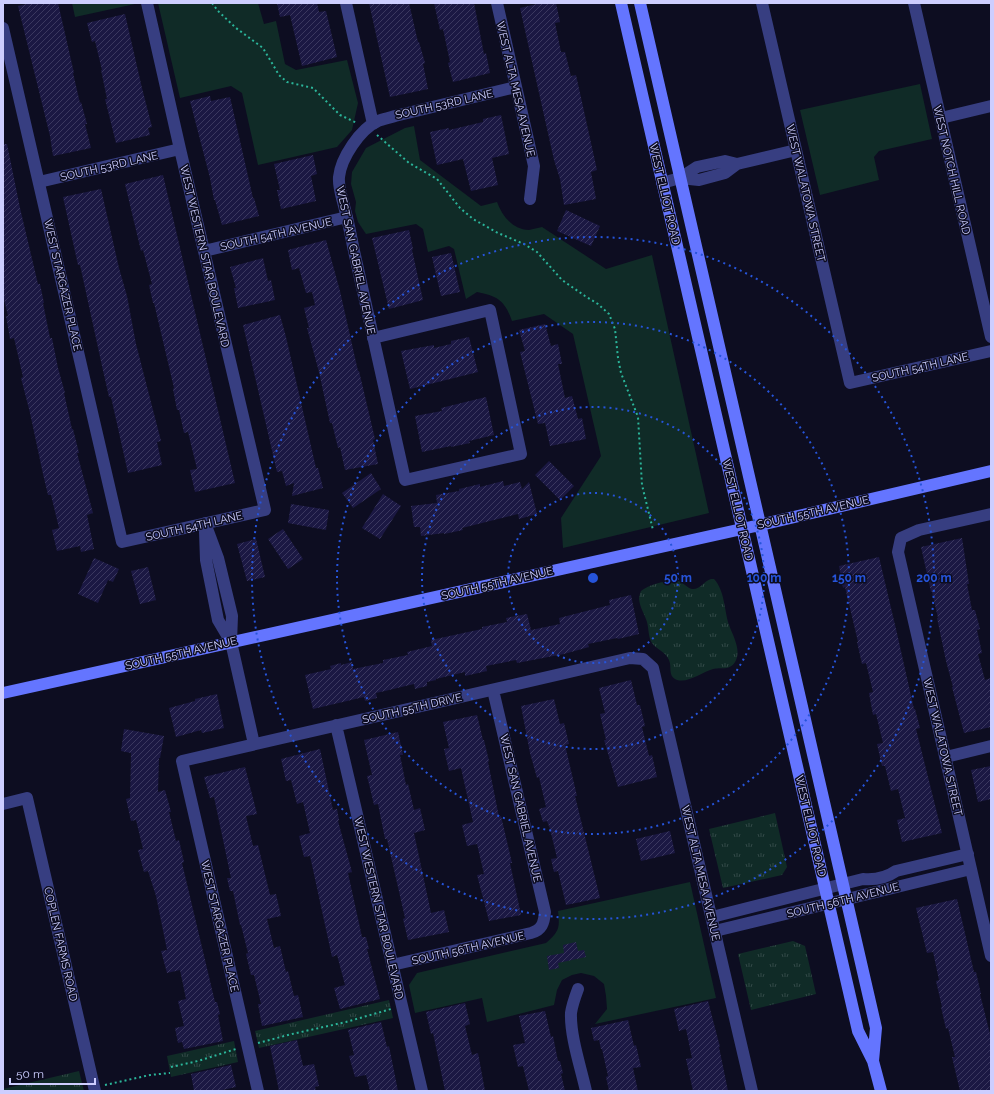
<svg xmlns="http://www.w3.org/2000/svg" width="994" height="1094" font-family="Raleway,sans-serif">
	<defs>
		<pattern id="grass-tufts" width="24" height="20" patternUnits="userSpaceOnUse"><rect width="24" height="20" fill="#102b27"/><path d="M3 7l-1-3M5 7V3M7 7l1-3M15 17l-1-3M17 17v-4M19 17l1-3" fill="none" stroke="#324947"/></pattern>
		<pattern id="building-hatch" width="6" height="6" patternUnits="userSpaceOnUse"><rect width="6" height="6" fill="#1b1843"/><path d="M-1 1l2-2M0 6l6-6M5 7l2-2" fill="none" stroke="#3b385f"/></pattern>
	</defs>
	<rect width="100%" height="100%" fill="#0d0d21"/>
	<!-- grass -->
	<path fill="url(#grass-tufts)" d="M711,579h3c11,12 10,31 15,46 4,11 13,26 6,37 -5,9 -15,5 -22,7 -11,3 -27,16 -38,10 -7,-4 -3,-13 -6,-19 -3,-8 -13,-11 -17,-17 -4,-6 -3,-14 -5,-21 -2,-7 -7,-14 -8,-23 0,-3 1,-5 2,-8 8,-6 27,-12 37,-10 5,1 9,7 14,8 8,1 12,-8 19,-10z
		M775,813l12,54 -5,8 -59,13 -14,-59z
		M793,941l12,5 11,48 -65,16 -13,-56z
		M389,1000l4,18 -134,30 -4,-17z
		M234,1041l4,21 -67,15 -4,-21z
		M79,1071l5,20h-81v-2z"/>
	<!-- green -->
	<path fill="#102b27" d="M72,3h63v1l-60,13z
		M158,3h100l6,21 12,-3 9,43 11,6 51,-10 11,43 -6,27 -15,17 -79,18 -16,-72 -11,-7 -51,12z
		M920,84l12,55 -53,12 -5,6 5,23 -59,15 -20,-85z
		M414,126l6,34 61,46 16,-4c5,14 16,28 32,28 4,-1 9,-2 13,-3l64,42 46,-14 57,258 -146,35 -2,-30 40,-62 -28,-122 -29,-20 -32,7c-7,-20 -14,-25 -35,-29l-11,7 -12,-50 -5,-3 -21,6 -5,-23 -7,-5 -50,10 -8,-12 -3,-11 1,-9 -5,-18 1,-12 14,-24 39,-20z
		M690,882l26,116 -121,26 12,-15 -1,-13 -2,-12 -10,-8 -13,-3 -9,2 -10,5 -5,10 -3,15 -67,17 -5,-24 -67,15 -6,-28 8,-12 129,-30c13,-12 14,-14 12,-32z"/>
	<!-- building -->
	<path fill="url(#building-hatch)" d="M31,3h27l16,70h-1l7,30 1,-1 6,22h-2l6,24 -38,8 -3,-20 -32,-130z
		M277,3h40l2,9 7,-1 11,46 -35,9 -12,-51 -10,2z
		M369,3h40l9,39h1l6,21 -2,1 5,25 -38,8z
		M434,3h40l10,51 2,-1 4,20 -37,9 -5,-19 2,-1 -7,-33 -3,1z
		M541,3h15l4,19 -5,1 6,29h4l6,24 5,-1 21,95 -6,2 5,27 -32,6 -4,-26 -6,-19 -34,-152z
		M125,14l17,74 10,39 -4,1 2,7 -34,8 -11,-44h2l-6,-29h1l-7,-29 -3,1 -5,-19z
		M210,96l1,5 19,-4 23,101h1l5,18 -37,9 -7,-25h-1l-4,-22 -20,-77z
		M501,115l8,39 -17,4 6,27 -27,6 -8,-32 -26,6 -7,-33 19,-4v2l34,-8v-3z
		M3,144h4l13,64 18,76h2l4,19h-1l7,35h2l6,30 7,25h-1l8,36h1l6,24h-2l16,60 -6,2 7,34 -13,3 -1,-6 -23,5 -5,-21 7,-2 -8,-33h-3l-5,-21 -13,-61 -9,-35 2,-1 -9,-39 -4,1 -4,-23h2l-5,-21z
		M313,155l4,19 -6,2 5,25 -35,8 -4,-19h3l-6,-26z
		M163,175l72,308 -40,9 -5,-22 7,-1 -9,-37 -4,1 -5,-23h-2l-4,-21 1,-1 -20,-85h-1l-4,-18 3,-1 -9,-34 -2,1 -16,-67z
		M101,189l18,79 8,28 9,48 25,97 -4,1 5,23 -34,8 -17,-76h-2l-7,-31 -22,-101h-2l-15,-68z
		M566,210l34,16 -9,20 -34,-15z
		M409,230l4,19 -1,1 11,50 -34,9 -17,-71z
		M326,240l14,51 18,80h1l16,68 -2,1 5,24 -33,6 -5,-23 -2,1 -6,-25h-2l-11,-51 -12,-44h2l-5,-20 11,-3 -3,-13 -6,1 -7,-25 -7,2 -4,-20z
		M451,253l9,39 -19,4 -9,-39z
		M263,258l5,23 3,-1 4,20 -37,8 -4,-20h2l-6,-21z
		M280,315l6,22 30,131h2l5,20 -31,8 2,-13 -8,3 -4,-15 -5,1 -34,-147z
		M545,324l6,22 7,-2 4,20h-4l7,34 7,-2 6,23 4,-1 4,21 -36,7 -5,-23 -7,1 -18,-72 5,-1 -6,-21z
		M469,337l9,35 -68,17 -9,-38 33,-6v3l17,-4v-3z
		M486,397l8,38 -25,6 1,2 -19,4v-1l-29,6 -7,-36 27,-5 -1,-3z
		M549,461l25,25 -14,14 -25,-25z
		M371,473l10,16 -28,19 -11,-15z
		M503,481l1,5 16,-4 2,7 7,-7 8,32 -18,5 -1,-5 -56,14 1,2 -19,4v-1l-23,3 -1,-9h-6l-3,-21 26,-3 -1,-8 23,-4v-2l21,-5v3z
		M383,494l18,12 -21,33 -18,-11z
		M291,504l38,6 -3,20 -38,-7z
		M283,529l20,30 -15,10 -20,-30z
		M962,538l7,46h-2l5,26h3l5,19 -3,1 5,23 -4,1 7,26 6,-2v49l-27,6 -12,-46h1l-7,-26 -9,-43h1l-6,-26h-1l-10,-45z
		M256,539l9,38 -18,4 -10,-37z
		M879,557l17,72 18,80h1l5,19 -4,1 26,104 -40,9 -5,-22 8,-2 -7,-29 -7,2 -6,-25h-3l-5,-22 6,-1 -7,-29 -3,1 -4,-22 4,-1 -7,-29 -4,1 -5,-22h1l-13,-55 -2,1 -4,-22z
		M94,558l25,11 -6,13 -5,-2 -10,23 -20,-9z
		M148,567l8,33 -16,4 -9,-33z
		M631,595l8,39 -21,5 -1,-1 -29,6 1,3 -25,7 -47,9 -1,-3 -30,6 1,5 -22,5v-4l-29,7v1l-9,2v4l-12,3 -1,-5 -29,7 -9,2 1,5 -12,3 -1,-4 -51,12 -8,-34 26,-6 -1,-3 11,-3v2l11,-3 1,7 30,-6v-3l25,-5 -1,-3 25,-6 -1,-6 51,-11v-2l25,-5 -1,-4 21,-4 4,16 29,-6 -1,-6 51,-13 -1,-5z
		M631,680l6,25h3l5,21 -3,1 7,29 3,-1 5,22 -39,10 -14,-47h2l-6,-26 5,-1 -6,-25z
		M217,694l7,34 -22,5 -1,-3 -25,7 -7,-29 26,-7v-2z
		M554,699l6,25 4,-1 5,21 -4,1 12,51h-2l25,102 -34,7 -8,-34 -4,1 -3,-13 6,-1 -7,-29 -3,-8 -4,1 -4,-13 7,-2 -7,-30 -2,1 -7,-25 -9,-47z
		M477,715l6,25h1l5,21 -1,1 11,55 2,-1 11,47h-2l11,52 -32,6 -12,-46 7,-1 -7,-30 -10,2 -5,-21 11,-3 -12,-54 -12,3 -5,-22 5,-1 -6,-26z
		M124,729l40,7 -4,22h-1l-1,34 7,-2 6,22h-2l7,29 3,-1 5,22 -2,1 33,139h2l3,12 -2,1 5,26 -39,8 -2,-7 -4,1 -3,-15 9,-2 -6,-25 8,-2 -6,-29 -13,3 -6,-22 6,-1 -11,-54 -8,-25 -4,1 -6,-22 5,-1 -7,-29 -5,1 -5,-22 4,-1 1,-45 -10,-2z
		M398,732l5,23h-3l6,30 2,-1 6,26 6,-2 5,22 -11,3 17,80 13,-3 5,22 -41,8 -5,-21 2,-1 -18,-79h-2l-7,-35 -4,1 -4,-17 -3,-12 5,-1 -8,-35z
		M320,749l13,61 4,-1 2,11 -1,1 14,51 -4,1 14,64h4l3,12h-2l13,50 -40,10 -6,-21 11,-3 -8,-30 -5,2 -22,-101 -6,1 -5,-21 11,-3 -7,-31 -6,2 -6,-24 -5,1 -5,-22z
		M991,766v33l-13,3 -7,-32z
		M245,767l12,47 -11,2 7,30 5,-1 12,50 6,-1 5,22 -14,3 7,29 6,-2 6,26 2,-1 6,25 4,-1 5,22 -41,9 -4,-22h3l-7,-29h-3l-5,-21 2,-1 -7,-28h-1l-7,-34h-3l-3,-13h4l-17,-81 -4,1 -6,-21z
		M670,831l5,22 -34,8 -5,-22z
		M957,899l17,73h2l5,22h-1l11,44v53h-31l-8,-34h3l-7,-29 -2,1 -5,-22h1l-6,-26 3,-1 -6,-28 -6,1 -11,-45z
		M576,942l2,9 6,-1 2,7 -28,6 1,5 -10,2 -2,-14 17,-3 -1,-8z
		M708,1001l12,46h-1l9,44h-35l-7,-32 6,-1 -6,-29 -7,2 -5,-22z
		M465,1003l5,21 -5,2 7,29 6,-2 7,38h-40l-12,-58 -2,1 -5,-22z
		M545,1011l6,26 2,-1 5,25h2l3,12 -2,1 4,17h-36l-6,-25 -5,1 -5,-22 12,-2 -6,-27z
		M628,1020l6,26 2,-1 5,22 -8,1 5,23h-29l-3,-14 2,-1 -6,-27h-1l-2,-9 -5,1 -3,-13z
		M381,1022l6,25 2,-1 9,45h-28l-4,-16 -11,2 -6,-21 5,-1 -6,-25z
		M297,1040l6,26 11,-2 5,22 -4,1 1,4h-37l-9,-45z
		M231,1065l5,22 -18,4h-24l-3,-17z"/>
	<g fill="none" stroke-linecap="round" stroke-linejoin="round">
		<!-- path -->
		<path stroke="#2bb59a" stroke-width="2" stroke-dasharray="2 3" stroke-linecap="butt" d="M212,3l6,8 18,17 27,20 16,27 8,7 26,6 27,27 17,8
			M377,135l32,28 28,16 23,29 13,11 25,14 26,11 13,8 25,28 23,16 13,8 11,10 6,15 3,29 3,15 17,44 4,68 11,45
			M258,1043l34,-9 54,-12 45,-13
			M171,1067l27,-6 38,-12
			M105,1085l45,-10 20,-2"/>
		<!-- street -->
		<path stroke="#373e81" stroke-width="12" d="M346,3l27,121
			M497,3l37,163 -4,33
			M762,3l88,380 141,-32
			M914,3l77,334
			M3,28l119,514 143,-32 -85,-361 -33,-146
			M941,118l50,-12
			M680,178l19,2 26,-7 12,-9 59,-14
			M39,182l141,-33
			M662,183l18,-5 17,-11 28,-6 12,3
			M204,251l143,-34
			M373,338l117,-28 31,144 -116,26c-17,-76 -34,-152 -51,-229 -3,-14 -5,-27 -9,-41 -2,-10 -7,-22 -6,-33 2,-19 21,-48 39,-56 5,-2 11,-3 17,-5l121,-29
			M991,514l-72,16 -18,8 -3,14 93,404
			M205,523l13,35 14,58 -1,26 23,102
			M205,532l1,28 12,60 13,22
			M336,725l86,366
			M946,757l45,-11
			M3,804l24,-6 68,293
			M712,917l151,-38c12,1 23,-1 33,-8l72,-17
			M715,931l256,-62
			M392,965l139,-32c11,-3 13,-10 14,-21l-52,-222
			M578,989c-3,8 -6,16 -7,24 -1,23 10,55 15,78
			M258,1091l-76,-330 448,-103 13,1 10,9 99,423"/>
		<!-- secondary -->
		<path stroke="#6475ff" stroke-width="12" d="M621,3l237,1028 15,30 8,30
			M640,3l236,1025 -3,33
			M3,693l757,-168 231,-54"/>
	</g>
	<!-- distance rings -->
	<g fill="none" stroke="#2654da" stroke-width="2" stroke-dasharray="2 4">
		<circle cx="593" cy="578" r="85"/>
		<circle cx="593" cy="578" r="171"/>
		<circle cx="593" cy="578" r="256"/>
		<circle cx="593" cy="578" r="341"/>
	</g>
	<g text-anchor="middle" stroke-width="3" stroke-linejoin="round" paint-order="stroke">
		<!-- street labels -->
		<g font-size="11" fill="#cdceff" stroke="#0d0d21">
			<text transform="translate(516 89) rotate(77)" y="4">WEST ALTA MESA AVENUE</text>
			<text transform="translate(444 104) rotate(-13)" y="4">SOUTH 53RD LANE</text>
			<text transform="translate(109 166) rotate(-13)" y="4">SOUTH 53RD LANE</text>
			<text transform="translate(952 170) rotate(77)" y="4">WEST NOTCH HILL ROAD</text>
			<text transform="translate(806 193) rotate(77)" y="4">WEST WALATOWA STREET</text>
			<text transform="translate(665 194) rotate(77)" y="4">WEST ELLIOT ROAD</text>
			<text transform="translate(276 234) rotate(-13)" y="4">SOUTH 54TH AVENUE</text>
			<text transform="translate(205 256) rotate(77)" y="4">WEST WESTERN STAR BOULEVARD</text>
			<text transform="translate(356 260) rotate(78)" y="4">WEST SAN GABRIEL AVENUE</text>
			<text transform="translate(63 285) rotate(77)" y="4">WEST STARGAZER PLACE</text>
			<text transform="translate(920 367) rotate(-13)" y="4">SOUTH 54TH LANE</text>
			<text transform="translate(738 510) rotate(77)" y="4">WEST ELLIOT ROAD</text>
			<text transform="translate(813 512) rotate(-13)" y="4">SOUTH 55TH AVENUE</text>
			<text transform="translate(194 526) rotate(-13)" y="4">SOUTH 54TH LANE</text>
			<text transform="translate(497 583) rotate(-13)" y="4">SOUTH 55TH AVENUE</text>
			<text transform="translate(181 653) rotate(-13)" y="4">SOUTH 55TH AVENUE</text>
			<text transform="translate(412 708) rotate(-13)" y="4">SOUTH 55TH DRIVE</text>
			<text transform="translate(943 747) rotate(77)" y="4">WEST WALATOWA STREET</text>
			<text transform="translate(521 808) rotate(77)" y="4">WEST SAN GABRIEL AVENUE</text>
			<text transform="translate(811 826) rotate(77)" y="4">WEST ELLIOT ROAD</text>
			<text transform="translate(701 873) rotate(77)" y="4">WEST ALTA MESA AVENUE</text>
			<text transform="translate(843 900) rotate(-14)" y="4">SOUTH 56TH AVENUE</text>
			<text transform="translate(379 908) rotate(77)" y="4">WEST WESTERN STAR BOULEVARD</text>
			<text transform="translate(220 926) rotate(77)" y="4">WEST STARGAZER PLACE</text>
			<text transform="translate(61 944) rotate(77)" y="4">COPLEN FARMS ROAD</text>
			<text transform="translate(468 948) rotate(-13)" y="4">SOUTH 56TH AVENUE</text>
		</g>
	</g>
	<circle cx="593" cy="578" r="6" fill="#2654da" stroke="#0d0d21" stroke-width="2"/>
	<g font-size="12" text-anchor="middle" font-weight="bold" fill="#2654da" stroke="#0d0d21" stroke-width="3" stroke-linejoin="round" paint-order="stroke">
		<text x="678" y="582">50 m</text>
		<text x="764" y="582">100 m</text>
		<text x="849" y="582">150 m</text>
		<text x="934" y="582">200 m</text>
	</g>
	<!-- border -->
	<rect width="994" height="1094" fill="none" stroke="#cdceff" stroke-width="8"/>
	<!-- scale -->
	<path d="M10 1078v6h85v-6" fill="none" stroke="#cdceff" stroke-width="2"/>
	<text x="16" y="1078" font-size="12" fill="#cdceff" stroke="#0d0d21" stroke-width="3" paint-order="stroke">50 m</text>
</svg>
